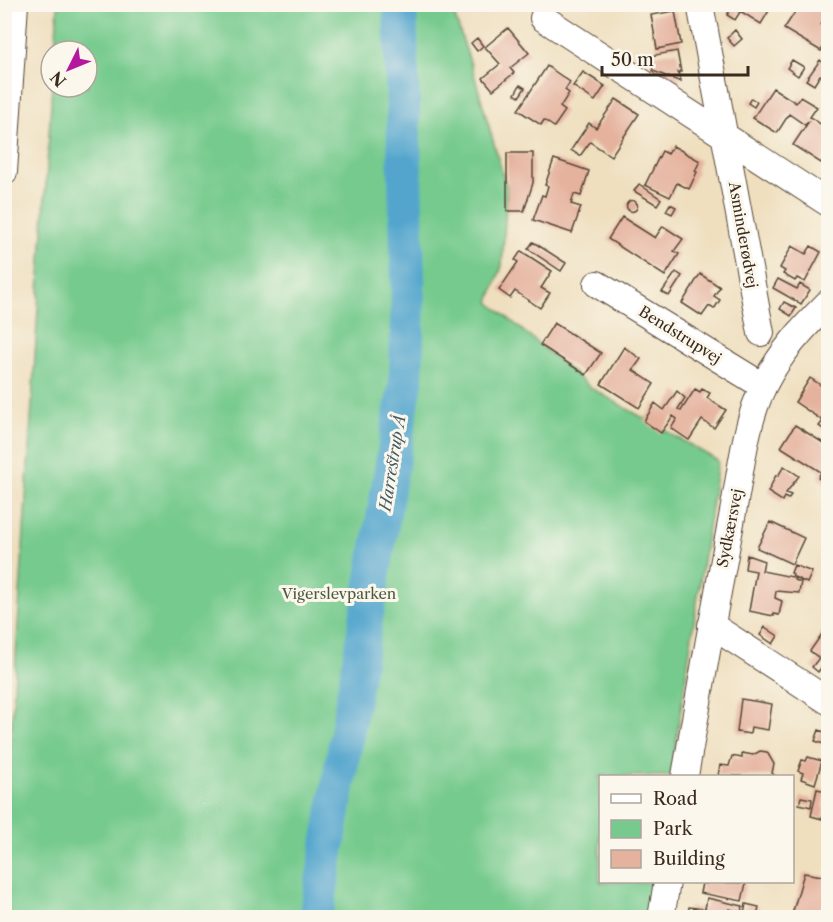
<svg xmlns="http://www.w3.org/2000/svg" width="833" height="922" font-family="'Libre Caslon Text',serif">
	<rect width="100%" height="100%" fill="#fbf7ec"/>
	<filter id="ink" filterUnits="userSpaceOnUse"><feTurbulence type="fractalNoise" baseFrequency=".0167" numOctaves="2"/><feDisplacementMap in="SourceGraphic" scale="12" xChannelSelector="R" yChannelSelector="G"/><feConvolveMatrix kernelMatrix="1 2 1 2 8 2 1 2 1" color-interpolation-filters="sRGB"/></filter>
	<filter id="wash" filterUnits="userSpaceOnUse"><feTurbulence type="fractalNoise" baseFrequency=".008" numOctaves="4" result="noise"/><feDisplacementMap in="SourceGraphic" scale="24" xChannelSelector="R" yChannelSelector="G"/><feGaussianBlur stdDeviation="1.35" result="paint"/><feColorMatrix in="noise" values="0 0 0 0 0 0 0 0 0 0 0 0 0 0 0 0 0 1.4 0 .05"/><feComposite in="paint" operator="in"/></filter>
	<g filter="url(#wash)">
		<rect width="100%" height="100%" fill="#efdfbf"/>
		<!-- green -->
		<path fill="#76ca8d" stroke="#587a56" stroke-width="1.5" d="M58,5h393l22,66 34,118 -5,77 -13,36 102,86 127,73 -47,315h-71v106h55l-6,35 -644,1v-87l47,-744h35v-36h-32z"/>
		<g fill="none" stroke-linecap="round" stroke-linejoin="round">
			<!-- river -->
			<path stroke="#53a5ce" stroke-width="34" d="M316,918l90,-537 2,-99 -8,-278"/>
		</g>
		<g id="blocks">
			<!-- building -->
			<path fill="#e5b29e" d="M744,4h29l-12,20 -21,-13z
				M800,4h28v10l-7,11 7,5v10l-7,11 -37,-22z
				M732,7l8,5 -5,8 -8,-5z
				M675,11l6,33 -24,5 -6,-34z
				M508,28l21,25 -19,15 4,5 -21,17 -10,-12 17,-14 -15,-17z
				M735,30l7,9 -8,7 -7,-8z
				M477,38l6,8 -6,5 -6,-8z
				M677,51l4,21h-3l3,10 -28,-11 -3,-15z
				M792,60l12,7 -6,9 -11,-8z
				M820,60l8,7v2l-5,8 -3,-2 -6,10 -8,-5z
				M547,66l23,16 -5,8 4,3 -9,14 5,4 -11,16 -10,-7 -3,5 -23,-15z
				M583,72l22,14 -10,15 -22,-15z
				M520,85l5,3 -6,9 -4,-3z
				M773,88l23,15 4,-6 17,10 -7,10 18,12v23l-7,11 -28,-18 16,-24 -4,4 -16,-11 -12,19 -24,-15z
				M751,98l6,4 -3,5 -6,-4z
				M616,99l23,15 -28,42 -21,-14 -10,14 -9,-6 18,-27 7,5z
				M673,146l27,15 -5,10 2,1 -8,17 -12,-6 -7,14 -25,-12 17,-34 6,3z
				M507,153h26v30l-9,28h-17z
				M554,159l35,12 -8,25 -7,-2 -3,10 10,3 -9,26 -39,-13 9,-25 3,1 3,-10 -3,-1z
				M639,184l22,15 -4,6 -23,-14z
				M626.5 206a5.5 5.5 0 1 1 11 0a5.5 5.5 0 1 1-11 0Z
				M670,204l6,3 -4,7 -6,-3z
				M622,217l33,21 8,-12 20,13 -9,12 5,3 -14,22 -57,-37z
				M533,242l33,21 -5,8 -33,-22z
				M792,246l14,8 5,-8 10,6 -16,30 -8,-4 -2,3 -12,-7 2,-3 -5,-3z
				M521,251l31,20 -11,17 9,5 -10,15 -25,-17 -5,7 -11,-8 19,-28 -3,-2z
				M676,272l6,4 -13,20 -7,-4z
				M700,274l20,13 -6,9 6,4 -6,9 -5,-3 -7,10 -20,-13z
				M778,279l19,10 3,-5 10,6 -9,14 -28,-16z
				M784,302l12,6 -5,8 -11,-7z
				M554,323l47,30 -15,22 -46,-30z
				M624,347l17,12 -8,11 21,14 -15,24 -38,-24z
				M810,378l18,12v42l-9,-6 4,-5 -28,-19z
				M695,389l5,3 2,-3 8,4 -3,5 19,12 -12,18 -12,-8 -13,20 -18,-12 6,-9 -4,-3 -12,17 -17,-12 11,-18 9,7 13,-19 8,7 -7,11 3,2z
				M795,425l33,21v22l-3,5 3,2v10l-10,-7 3,-6 -40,-25z
				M784,466l15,10 -13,17 5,2 -3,4 -4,-2 -2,4 -14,-9 8,-17 2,1z
				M828,519v15l-6,-3z
				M770,522l34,16 -12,26 -35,-16z
				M747,555l17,6 -2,10 30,6 1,-3 -2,-1 3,-8 18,7 -5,11 -13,-6v3l7,2 -2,11 -23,-2 -1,7 7,3 -3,14 -5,-1v2l-25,-5 7,-40 -11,-2z
				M765,627l13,9 -5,8 -13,-9z
				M824,631l4,2v11l-5,8 5,6 -10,14 -6,-5 7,-9 -9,-7z
				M741,699l31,5 -4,26 -17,-3 -1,7 -13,-2z
				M819,730l8,3 -3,11 -9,-3z
				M760,751l7,1 7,12 -2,9 3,3h-57l2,-11 9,1 3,-10 10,2v-5l11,2z
				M808,757l14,4 -7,23 -14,-5 2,-6 -5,-2 4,-11 4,1z
				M817,789l10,2 -4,16 2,1 -3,11 -11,-3z
				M801,797l11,2 -1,8 -12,-3z
				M804,873l24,4v41h-37z
				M707,882l39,1 -4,18 -42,-8 2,-10 4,1z
				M707,898l36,8 -2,6 -12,-3 -2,9 -32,-2v2h-8l2,-11 16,2z
				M746,904l13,3 -2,8 -13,-2z"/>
		</g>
	</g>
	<g filter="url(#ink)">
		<use href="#blocks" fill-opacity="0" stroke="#564536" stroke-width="1.5"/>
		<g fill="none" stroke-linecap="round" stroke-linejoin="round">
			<!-- minor casing -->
			<g stroke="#564536" stroke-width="28">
				<path id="minor" d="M700,4l61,329
					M543,18l285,185
					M4,172l11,-168
					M597,284l166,102
					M711,625l117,76
					M685,776c15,-88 31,-176 48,-264 8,-41 12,-89 31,-127 16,-32 39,-57 64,-82
					M661,918l6,-36"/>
			</g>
			<!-- minor -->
			<use href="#minor" stroke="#fff" stroke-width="26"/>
		</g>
	</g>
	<g text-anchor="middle" stroke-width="6" stroke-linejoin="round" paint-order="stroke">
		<!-- street labels -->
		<g font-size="15" fill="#3b2a1e" stroke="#fbf7ec">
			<text transform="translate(743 235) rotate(80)" y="5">Asminderødvej</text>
			<text transform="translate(680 335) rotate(32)" y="5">Bendstrupvej</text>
			<text transform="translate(730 528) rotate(-79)" y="5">Sydkærsvej</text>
		</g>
		<!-- park labels -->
		<g font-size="15" fill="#4d5a3f" stroke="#fbf7ec">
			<text x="339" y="599">Vigerslevparken</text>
		</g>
		<!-- water labels -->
		<g font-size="16" font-style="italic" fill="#455b64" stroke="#fbf7ec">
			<text transform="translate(392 463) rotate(-81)" y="6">Harrestrup Å</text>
		</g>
	</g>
	<!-- margin -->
	<rect width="833" height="922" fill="none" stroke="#fbf7ec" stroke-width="24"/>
	<!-- legend -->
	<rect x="599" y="775" width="195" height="108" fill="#fbf7ec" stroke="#aea59a" stroke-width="1.5"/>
	<rect x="611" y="794" width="30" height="9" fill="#ffffff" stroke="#aea59a" stroke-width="1.5"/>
	<text x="653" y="805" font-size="18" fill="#3b2a1e">Road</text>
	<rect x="611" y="820" width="30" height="18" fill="#76ca8d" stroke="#aea59a" stroke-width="1.5"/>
	<text x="653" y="835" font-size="18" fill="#3b2a1e">Park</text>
	<rect x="611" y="850" width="30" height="18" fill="#e5b29e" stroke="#aea59a" stroke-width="1.5"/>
	<text x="653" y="865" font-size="18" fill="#3b2a1e">Building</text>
	<!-- north arrow -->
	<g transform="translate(69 69) rotate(227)"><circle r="28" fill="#fbf7ec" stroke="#aea59a" stroke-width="1.5"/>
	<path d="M0-4.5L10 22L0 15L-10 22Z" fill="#b5179e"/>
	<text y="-9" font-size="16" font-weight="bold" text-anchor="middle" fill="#3b2a1e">N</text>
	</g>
	<!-- scale -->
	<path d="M602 66v9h146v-9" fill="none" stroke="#3b2a1e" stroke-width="3"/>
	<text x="611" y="66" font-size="18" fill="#3b2a1e" stroke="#fbf7ec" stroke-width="4.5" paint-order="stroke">50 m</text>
</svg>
